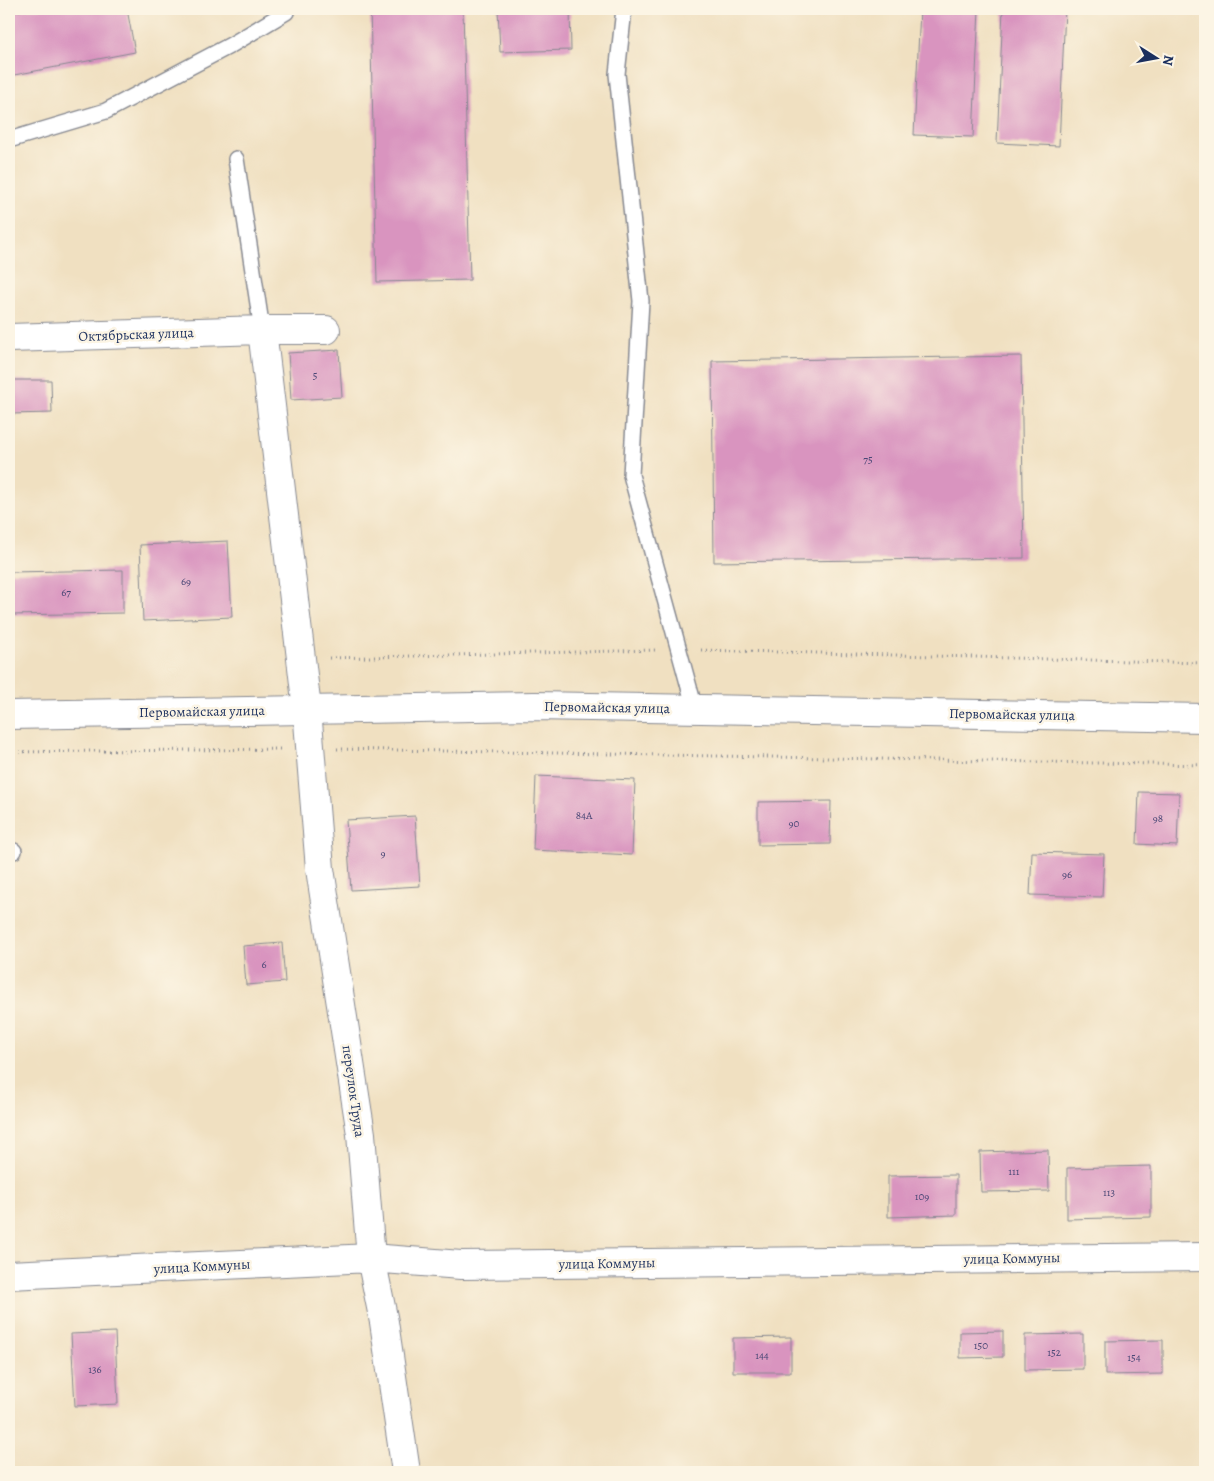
<svg xmlns="http://www.w3.org/2000/svg" width="1214" height="1481" font-family="Alegreya,serif">
	<rect width="100%" height="100%" fill="#fcf5e5"/>
	<filter id="ink" filterUnits="userSpaceOnUse"><feTurbulence type="fractalNoise" baseFrequency=".02" numOctaves="2"/><feDisplacementMap in="SourceGraphic" scale="10" xChannelSelector="R" yChannelSelector="G"/><feConvolveMatrix kernelMatrix="1 2 1 2 8 2 1 2 1" color-interpolation-filters="sRGB"/></filter>
	<filter id="wash" filterUnits="userSpaceOnUse"><feTurbulence type="fractalNoise" baseFrequency=".0096" numOctaves="4" result="noise"/><feDisplacementMap in="SourceGraphic" scale="20" xChannelSelector="R" yChannelSelector="G"/><feGaussianBlur stdDeviation="1.12" result="paint"/><feColorMatrix in="noise" values="0 0 0 0 0 0 0 0 0 0 0 0 0 0 0 0 0 1.4 0 .05"/><feComposite in="paint" operator="in"/></filter>
	<g filter="url(#wash)">
		<rect width="100%" height="100%" fill="#f0e0c1"/>
		<g id="blocks">
			<!-- building -->
			<path fill="#d994bf" d="M29,9h98l8,43 -126,24v-63z
				M370,9h93l7,271 -93,2z
				M498,9h72l1,41 -71,2z
				M920,9h59l-6,128 -59,-2z
				M1003,9h62l-6,137 -62,-3z
				M339,350l3,47 -51,3 -3,-47z
				M1021,356l3,202 -310,4 -2,-201z
				M9,380h42l1,33 -43,1z
				M228,541l4,76 -89,4 -3,-76z
				M123,570v43l-114,2v-43z
				M536,776l99,4 -3,75 -99,-5z
				M1139,792l40,1 -2,53 -40,-2z
				M831,801l-1,43 -72,1v-43z
				M415,816l5,70 -69,4 -5,-70z
				M1032,852l72,2 -2,43 -72,-2z
				M9,886h2l-1,22 -1,-1z
				M282,943l3,39 -39,3 -3,-39z
				M1048,1150l1,41 -68,1 -1,-40z
				M1151,1166v51l-84,2v-51z
				M956,1175v40l-68,2v-41z
				M1003,1331v26l-43,1v-26z
				M115,1332l3,72 -43,2 -4,-72z
				M1083,1334v35l-58,1v-35z
				M791,1337v35h-58v-34z
				M1163,1340v34l-58,1v-34z"/>
		</g>
	</g>
	<g filter="url(#ink)">
		<use href="#blocks" fill-opacity="0" stroke="#868890" stroke-width="1"/>
		<g fill="none" stroke-linecap="round" stroke-linejoin="round">
			<!-- lane casing -->
			<g stroke="#868890" stroke-width="18">
				<path id="lane" d="M624,9l-7,65 24,227 -10,174 64,234
					M9,140l97,-29 125,-66 55,-33v-3
					M236,159l26,171
					M9,851h5"/>
			</g>
			<!-- street casing -->
			<g stroke="#868890" stroke-width="30">
				<path id="street" d="M262,330l45,379 13,160 41,265 10,124 13,64 22,150
					M9,338l253,-8h64
					M9,1275l362,-17 90,7 744,-8"/>
			</g>
			<!-- secondary casing -->
			<g stroke="#868890" stroke-width="30">
				<path id="secondary" d="M9,715l526,-9 670,12"/>
			</g>
			<!-- path -->
			<path stroke="#868890" stroke-width="3" stroke-dasharray="1 4" stroke-linecap="butt" d="M701,650l504,13
				M329,658l328,-8
				M337,749l868,16
				M9,752l274,-3"/>
			<!-- lane -->
			<use href="#lane" stroke="#fff" stroke-width="15"/>
			<!-- street -->
			<use href="#street" stroke="#fff" stroke-width="28"/>
			<!-- secondary -->
			<use href="#secondary" stroke="#fff" stroke-width="28"/>
		</g>
	</g>
	<g text-anchor="middle" stroke-width="5" stroke-linejoin="round" paint-order="stroke">
		<!-- number labels -->
		<g font-size="11" fill="#4a4876">
			<text x="315" y="379">5</text>
			<text x="868" y="463">75</text>
			<text x="186" y="585">69</text>
			<text x="66" y="596">67</text>
			<text x="584" y="819">84А</text>
			<text x="1158" y="822">98</text>
			<text x="794" y="827">90</text>
			<text x="383" y="857">9</text>
			<text x="1067" y="878">96</text>
			<text x="264" y="968">6</text>
			<text x="1014" y="1175">111</text>
			<text x="1109" y="1196">113</text>
			<text x="922" y="1200">109</text>
			<text x="981" y="1349">150</text>
			<text x="1054" y="1356">152</text>
			<text x="762" y="1359">144</text>
			<text x="1134" y="1361">154</text>
			<text x="95" y="1373">136</text>
		</g>
		<!-- street labels -->
		<g font-size="14" fill="#1b2f5e" stroke="#fcf5e5">
			<text transform="translate(136 334) rotate(-2)" y="5">Октябрьская улица</text>
			<text transform="translate(607 707) rotate(1)" y="5">Первомайская улица</text>
			<text transform="translate(202 711) rotate(-1)" y="5">Первомайская улица</text>
			<text transform="translate(1012 714) rotate(1)" y="5">Первомайская улица</text>
			<text transform="translate(354 1091) rotate(82)" y="5">переулок Труда</text>
			<text transform="translate(1012 1258) rotate(-1)" y="5">улица Коммуны</text>
			<text transform="translate(607 1263) rotate(-1)" y="5">улица Коммуны</text>
			<text transform="translate(202 1266) rotate(-3)" y="5">улица Коммуны</text>
		</g>
	</g>
	<!-- margin -->
	<rect width="1214" height="1481" fill="none" stroke="#fcf5e5" stroke-width="30"/>
	<!-- north arrow -->
	<g transform="translate(1156 58) rotate(101)" stroke="#fcf5e5" stroke-width="4" paint-order="stroke">
	<path d="M0-4L9 19L0 12L-9 19Z" fill="#1b2f5e"/>
	<text y="-8" font-size="14" font-weight="bold" text-anchor="middle" fill="#1b2f5e">N</text>
	</g>
</svg>
